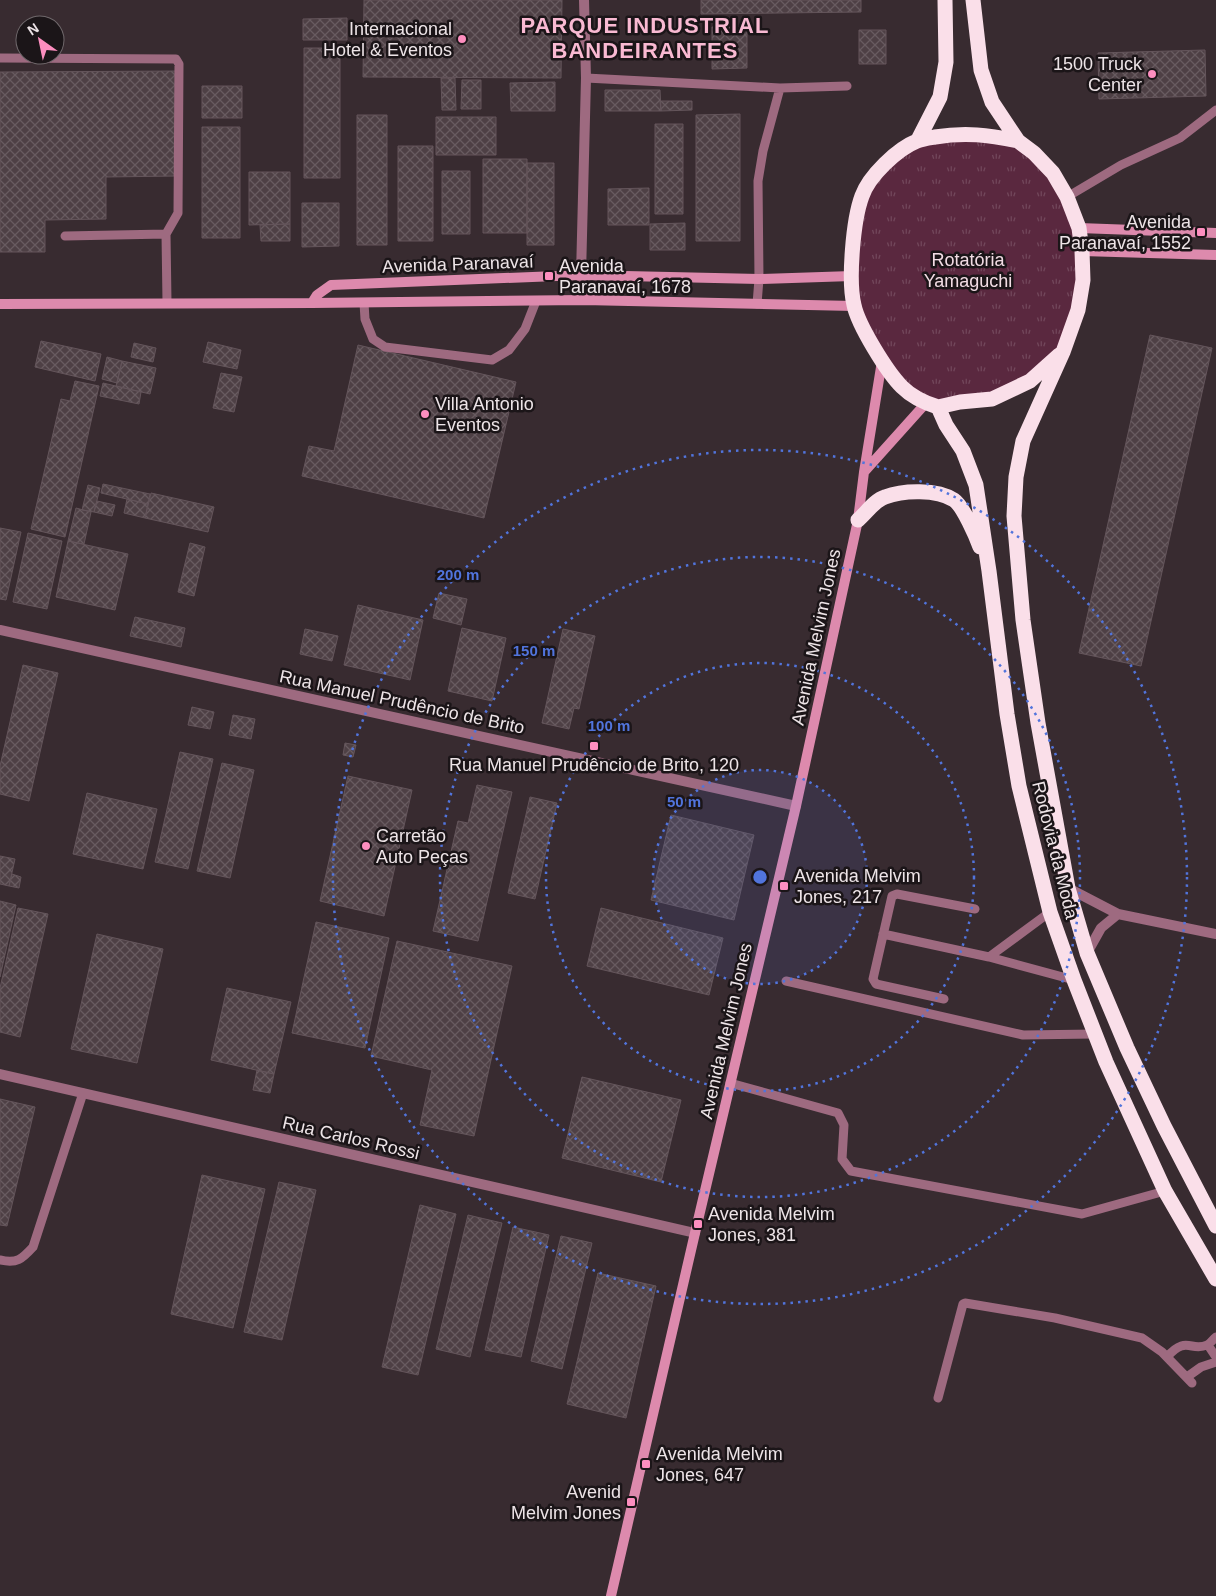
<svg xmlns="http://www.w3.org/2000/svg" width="1216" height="1596" font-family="Helvetica,sans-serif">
	<defs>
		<pattern id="park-tufts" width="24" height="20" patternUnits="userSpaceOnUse" patternTransform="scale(1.25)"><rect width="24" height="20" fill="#5a283f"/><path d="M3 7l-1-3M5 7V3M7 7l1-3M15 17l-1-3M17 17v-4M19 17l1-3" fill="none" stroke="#72475b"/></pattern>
		<pattern id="building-cross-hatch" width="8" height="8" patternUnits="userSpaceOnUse" patternTransform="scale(1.25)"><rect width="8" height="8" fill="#4e4045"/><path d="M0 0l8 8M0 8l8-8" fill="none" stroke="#685b60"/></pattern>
	</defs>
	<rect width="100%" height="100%" fill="#382b30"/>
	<!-- park -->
	<path fill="url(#park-tufts)" d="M918,140l100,1 35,32 29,77 -19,102 -33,29 -93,26 -35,-20 -35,-52 -15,-59 10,-80z"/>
	<!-- building -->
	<path fill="url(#building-cross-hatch)" stroke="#64555b" d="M364,0h198l-1,78 -198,-1z
		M701,0h160v12l-160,2z
		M347,18v22h-44v-21z
		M712,27h35v41l-35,1z
		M859,30h27v34h-27z
		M304,48h36v130h-36z
		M1205,50l1,46 -107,3 -1,-46z
		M177,71v105l-71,1v42l-61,1v32h-45v-180z
		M441,78h14l1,32h-14z
		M462,80h19v29h-20z
		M555,82v29h-44l-1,-28z
		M202,86h40v32h-40z
		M605,90h55l1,21h-56z
		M660,101h32v9l-31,1z
		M740,114v127h-44v-126z
		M357,115h30v130h-30z
		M436,117h60v38h-60z
		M655,124h28v90h-28z
		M202,127h38v111h-38z
		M398,146h35v95h-35z
		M483,159h44v74h-44z
		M527,163h27v82h-27z
		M442,171h28v63h-28z
		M249,172h41v52l-41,1z
		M649,188v37h-41v-36z
		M302,203h37v43l-37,1z
		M685,223v27h-35v-26z
		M290,224v17h-29l-1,-16z
		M1150,335l62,13 -71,318 -62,-13z
		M41,341l60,13 -6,27 -60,-14z
		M208,342l33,8 -4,19 -34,-7z
		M134,343l22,5 -3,14 -22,-5z
		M358,345l158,37 -32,136 -182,-42 7,-30 25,5z
		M107,357l15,4 -5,22 -15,-4z
		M122,361l34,7 -6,26 -34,-8z
		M221,373l21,4 -8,35 -21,-4z
		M75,381l24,5 -34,151 -34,-8 30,-130 9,2z
		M103,383l38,9 -2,12 -39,-8z
		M103,484l47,10 -2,10 -47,-11z
		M88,485l12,3 -6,24 -12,-2z
		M151,493l63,14 -6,25 -63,-14z
		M127,499l21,5 -3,14 -21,-5z
		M97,501l18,4 -3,11 -18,-4z
		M76,508l15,4 -7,32 -16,-3z
		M0,528l21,4 -15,68 -6,-1z
		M28,533l34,8 -15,68 -34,-7z
		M68,541l60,13 -13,56 -59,-13z
		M190,543l15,4 -11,49 -16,-4z
		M439,593l28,6 -6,26 -28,-7z
		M358,605l65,15 -13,60 -66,-15z
		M135,617l50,11 -4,19 -51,-11z
		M462,628l44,10 -14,63 -44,-10z
		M305,629l33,7 -6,25 -32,-7z
		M563,629l32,7 -16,73 -5,-1 -5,21 -27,-6z
		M23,665l35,8 -29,128 -29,-7v-28z
		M192,707l22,5 -4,17 -22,-4z
		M233,715l22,4 -4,20 -22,-4z
		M345,743l11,2 -3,12 -10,-2z
		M180,752l33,7 -25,110 -33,-7z
		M222,763l32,7 -24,108 -33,-7z
		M348,776l64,14 -28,126 -64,-15z
		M477,785l35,7 -34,149 -45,-10 25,-110 10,2z
		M87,793l70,16 -14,60 -70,-15z
		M530,797l27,6 -22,96 -27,-6z
		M671,815l83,20 -20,85 -83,-20z
		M0,856l15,3 -6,27 -9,-2z
		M12,874l9,3 -2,11 -10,-2z
		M0,901l16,4 -16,72z
		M18,908l30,6 -28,123 -20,-5v-44z
		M601,908l122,30 -14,57 -122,-29z
		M316,922l73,16 -24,110 -73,-15z
		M97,934l66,15 -26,114 -66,-14z
		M397,941l115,25 -38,170 -54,-11 12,-55 -61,-14z
		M227,988l64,14 -17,72 -63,-14z
		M257,1070l17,4 -4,19 -17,-3z
		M582,1077l99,23 -20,82 -99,-24z
		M0,1099l35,8 -28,119 -7,-1z
		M202,1175l63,14 -32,139 -62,-14z
		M279,1182l37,8 -34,150 -38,-8z
		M420,1205l36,9 -38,161 -36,-8z
		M468,1215l34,8 -32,134 -34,-8z
		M513,1227l36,8 -28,122 -36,-7z
		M561,1236l31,7 -30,126 -31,-8z
		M598,1273l58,13 -30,132 -59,-14z"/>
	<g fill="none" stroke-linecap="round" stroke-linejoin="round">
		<!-- lane -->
		<path stroke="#9e6a80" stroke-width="9" d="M0,58l176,1 3,5 -1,149 -12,21 1,68
			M586,78l194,10 67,-2
			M1067,197l54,-32 59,-27 36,-28
			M65,236l101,-2
			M364,303l1,16 8,20 12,8 107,13 17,-10 16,-21 11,-28
			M757,304l2,-25 -1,-98 5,-30 17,-63
			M883,934l106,23 85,23
			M989,957l61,-45
			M786,981l237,54 71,-1
			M944,999l-68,-15 -3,-5 19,-83 5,-2 78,15
			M730,1083l108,30 6,12 -2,34 9,12 231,43 83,-23
			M0,1260c17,4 22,-1 33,-13l50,-154
			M1208,1345l8,12
			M1167,1357c19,-22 24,-5 40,-12 3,-1 6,-6 9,-8
			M1187,1377l14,-10 15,-5
			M938,1398l25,-94 2,-1 90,15 87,20 20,14 30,31"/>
		<!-- street -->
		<path stroke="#9e6a80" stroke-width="10" d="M584,300l-3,-25 5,-197 -2,-78
			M0,630l796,176
			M1068,888l50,26 98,20
			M1087,953l14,-25 17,-14
			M0,1074l695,159"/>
		<!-- secondary -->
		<path stroke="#dd8aad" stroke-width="10" d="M1079,228l137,5
			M1082,251l134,4
			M312,303l5,-8 14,-10 250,-10 178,4 93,-3
			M0,304l312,-1 272,-3 270,6
			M865,471l61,-68
			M611,1596l84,-363 101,-427 62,-286 6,-48 18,-111"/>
		<!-- highway -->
		<path stroke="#fadfe9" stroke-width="15" d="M973,0l8,70 11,32 26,39 16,12 19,20 14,24 12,31 3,23 1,29 -5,30 -15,42 -40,89 -7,36 -2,39 9,104 15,103 30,165 19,65 40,95 37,78 52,100
			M918,140l22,-43 6,-35 -1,-62
			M938,407l8,18 17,26 13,34 13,86 18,143 12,72 31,126 24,68 32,82 59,129 51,88
			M938,407c-13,-4 -27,-11 -36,-20 -15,-15 -44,-62 -48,-82 -6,-24 -1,-85 8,-109 7,-20 35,-47 55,-55 5,-2 12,-3 18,-4 31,-5 53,-2 83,4
			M938,407l22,-5 32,-3 38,-18 29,-26
			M858,520c8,-7 17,-20 27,-23 18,-7 52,-8 69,3 9,6 22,36 26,47"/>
	</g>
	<!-- distance rings -->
	<circle cx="760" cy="877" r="107" fill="#5174dc" fill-opacity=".12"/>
	<g fill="none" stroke="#5174dc" stroke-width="2.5" stroke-dasharray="2.5 5">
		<circle cx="760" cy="877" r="107"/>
		<circle cx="760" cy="877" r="214"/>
		<circle cx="760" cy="877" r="320"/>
		<circle cx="760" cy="877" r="427"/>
	</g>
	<!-- markers -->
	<g fill="#fd8ebf" stroke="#1b1518" stroke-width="2">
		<circle cx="462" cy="39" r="5"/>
		<circle cx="1152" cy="74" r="5"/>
		<rect x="1196" y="227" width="10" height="10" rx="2.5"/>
		<rect x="544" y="271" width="10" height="10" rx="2.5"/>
		<circle cx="425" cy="414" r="5"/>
		<rect x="589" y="741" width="10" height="10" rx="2.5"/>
		<circle cx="366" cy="846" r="5"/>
		<rect x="779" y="881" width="10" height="10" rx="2.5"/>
		<rect x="693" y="1219" width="10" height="10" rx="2.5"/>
		<rect x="641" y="1459" width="10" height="10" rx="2.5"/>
		<rect x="626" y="1497" width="10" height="10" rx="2.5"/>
	</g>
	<g text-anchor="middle" stroke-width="5" stroke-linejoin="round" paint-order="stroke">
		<!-- poi labels -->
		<g font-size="18" fill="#ede4e7" stroke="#1b1518" text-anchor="start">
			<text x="452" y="35" text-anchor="end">Internacional<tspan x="452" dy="21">Hotel &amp; Eventos</tspan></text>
			<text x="1142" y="70" text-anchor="end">1500 Truck<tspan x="1142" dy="21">Center</tspan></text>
			<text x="1191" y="228" text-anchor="end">Avenida<tspan x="1191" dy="21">Paranavaí, 1552</tspan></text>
			<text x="559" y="272">Avenida<tspan x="559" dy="21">Paranavaí, 1678</tspan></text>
			<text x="435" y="410">Villa Antonio<tspan x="435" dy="21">Eventos</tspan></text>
			<text x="594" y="771" text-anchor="middle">Rua Manuel Prudêncio de Brito, 120</text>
			<text x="376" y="842">Carretão<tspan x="376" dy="21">Auto Peças</tspan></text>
			<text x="794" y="882">Avenida Melvim<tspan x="794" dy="21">Jones, 217</tspan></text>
			<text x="708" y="1220">Avenida Melvim<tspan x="708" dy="21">Jones, 381</tspan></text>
			<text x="656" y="1460">Avenida Melvim<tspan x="656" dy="21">Jones, 647</tspan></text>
			<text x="621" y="1498" text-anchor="end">Avenid<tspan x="621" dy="21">Melvim Jones</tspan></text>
		</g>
		<!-- park labels -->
		<g font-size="18" fill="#f2dce4" stroke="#1b1518">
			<text x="968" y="266">Rotatória<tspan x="968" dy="21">Yamaguchi</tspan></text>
		</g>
		<!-- street labels -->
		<g font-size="18" fill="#ede4e7" stroke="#1b1518">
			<text transform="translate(458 264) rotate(-2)" y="6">Avenida Paranavaí</text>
			<text transform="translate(816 637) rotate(-78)" y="6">Avenida Melvim Jones</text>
			<text transform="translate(402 702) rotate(12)" y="6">Rua Manuel Prudêncio de Brito</text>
			<text transform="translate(1055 850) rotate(76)" y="6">Rodovia da Moda</text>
			<text transform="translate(726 1031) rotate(-77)" y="6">Avenida Melvim Jones</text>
			<text transform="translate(351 1138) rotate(13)" y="6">Rua Carlos Rossi</text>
		</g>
		<!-- district labels -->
		<g font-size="22" font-weight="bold" letter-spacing="1" fill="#f9b9d2" stroke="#1b1518">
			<text x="645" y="33">PARQUE INDUSTRIAL<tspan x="645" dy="25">BANDEIRANTES</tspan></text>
		</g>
	</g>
	<circle cx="760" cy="877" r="8" fill="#5174dc" stroke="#1b1518" stroke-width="2.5"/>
	<g font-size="15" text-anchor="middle" font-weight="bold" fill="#5174dc" stroke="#1b1518" stroke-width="5" stroke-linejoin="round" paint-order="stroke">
		<text x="458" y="580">200 m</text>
		<text x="534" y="656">150 m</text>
		<text x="609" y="731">100 m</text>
		<text x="684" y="807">50 m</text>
	</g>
	<!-- north arrow -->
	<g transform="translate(40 40) rotate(327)"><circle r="24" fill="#1b1518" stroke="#6f686b"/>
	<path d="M0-4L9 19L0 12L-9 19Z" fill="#fd8ebf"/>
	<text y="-8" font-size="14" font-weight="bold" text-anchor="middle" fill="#ede4e7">N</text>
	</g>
</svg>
